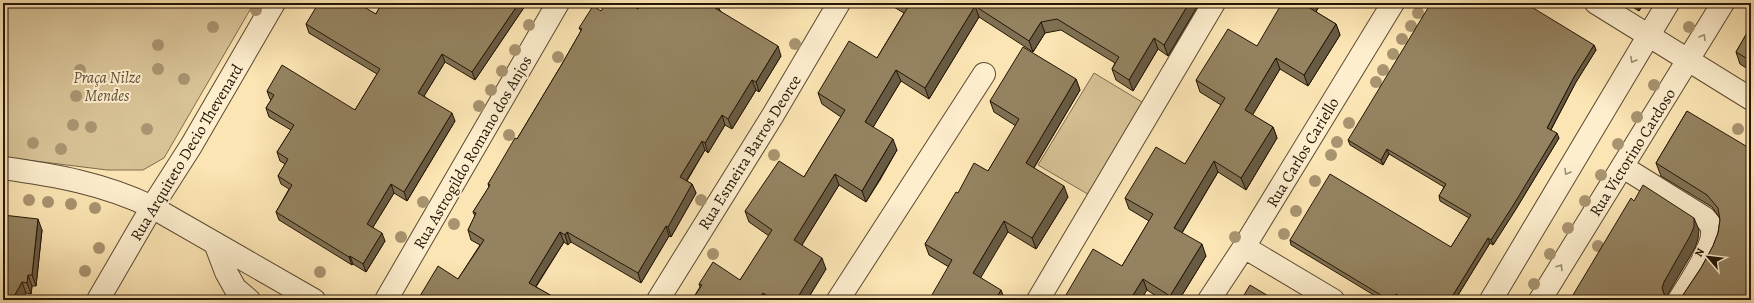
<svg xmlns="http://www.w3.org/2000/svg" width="1754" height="303" font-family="Alegreya,serif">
	<rect width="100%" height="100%" fill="#fce5b4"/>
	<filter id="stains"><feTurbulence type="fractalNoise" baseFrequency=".005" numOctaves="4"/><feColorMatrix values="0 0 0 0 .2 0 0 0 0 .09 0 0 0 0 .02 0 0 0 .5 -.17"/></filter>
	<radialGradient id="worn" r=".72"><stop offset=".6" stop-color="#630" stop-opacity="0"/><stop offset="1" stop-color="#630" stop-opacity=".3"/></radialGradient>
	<!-- green -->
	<path fill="#d7c296" stroke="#7e6c4e" d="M3,3h251l-90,155 -21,12h-36l-104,-13z
		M1094,73l53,32 -56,91 -53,-31z"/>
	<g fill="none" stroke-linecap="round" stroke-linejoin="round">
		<!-- minor casing -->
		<g stroke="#5a4a31" stroke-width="24">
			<path id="minor" d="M1596,3l155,96
				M1623,167l82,51c2,3 5,5 6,8 7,18 -23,58 -32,74
				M3,168c52,7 102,16 149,39l162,93
				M215,243l11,29 9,16 14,12
				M1244,247l89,53
				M98,300l54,-93 39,-61 83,-143
				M386,300l172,-297
				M658,300l115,-185 66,-112
				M838,300l146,-226
				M1038,300l176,-297
				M1209,300l35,-53 149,-244
				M1491,300l177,-297
				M1540,300l183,-297"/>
		</g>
		<!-- minor -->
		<use href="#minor" stroke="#fdeece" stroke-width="22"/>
	</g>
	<!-- trees -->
	<g fill="#a89470">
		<circle cx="256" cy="10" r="6"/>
		<circle cx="1418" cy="13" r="6"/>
		<circle cx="529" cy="25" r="6"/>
		<circle cx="1411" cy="26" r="6"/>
		<circle cx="213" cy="27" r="6"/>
		<circle cx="1689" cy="27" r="6"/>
		<circle cx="1402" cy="39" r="6"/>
		<circle cx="795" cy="44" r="6"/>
		<circle cx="158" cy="45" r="6"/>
		<circle cx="515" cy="50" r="6"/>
		<circle cx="1393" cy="54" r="6"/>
		<circle cx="558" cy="57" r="6"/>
		<circle cx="158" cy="69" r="6"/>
		<circle cx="80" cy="70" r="6"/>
		<circle cx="1383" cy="70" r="6"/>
		<circle cx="502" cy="71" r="6"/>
		<circle cx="184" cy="79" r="6"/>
		<circle cx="1376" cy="82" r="6"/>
		<circle cx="1654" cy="85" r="6"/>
		<circle cx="491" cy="90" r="6"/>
		<circle cx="76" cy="96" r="6"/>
		<circle cx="479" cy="106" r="6"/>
		<circle cx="1637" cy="117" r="6"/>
		<circle cx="1349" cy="123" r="6"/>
		<circle cx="73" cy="125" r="6"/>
		<circle cx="91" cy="127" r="6"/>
		<circle cx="147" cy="129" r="6"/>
		<circle cx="1738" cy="129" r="6"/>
		<circle cx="509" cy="135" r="6"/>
		<circle cx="1337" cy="142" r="6"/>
		<circle cx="33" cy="143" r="6"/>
		<circle cx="1618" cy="144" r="6"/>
		<circle cx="61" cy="149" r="6"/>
		<circle cx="774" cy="155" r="6"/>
		<circle cx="1331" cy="155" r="6"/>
		<circle cx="1601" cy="175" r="6"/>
		<circle cx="1315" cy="181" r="6"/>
		<circle cx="29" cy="200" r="6"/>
		<circle cx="701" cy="200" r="6"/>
		<circle cx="1585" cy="201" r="6"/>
		<circle cx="48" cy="202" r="6"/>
		<circle cx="423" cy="202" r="6"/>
		<circle cx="71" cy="204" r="6"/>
		<circle cx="95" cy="208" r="6"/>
		<circle cx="1296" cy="211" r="6"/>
		<circle cx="454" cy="224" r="6"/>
		<circle cx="1568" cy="228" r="6"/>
		<circle cx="1284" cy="234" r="6"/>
		<circle cx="401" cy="237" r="6"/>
		<circle cx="1235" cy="237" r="6"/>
		<circle cx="1598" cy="246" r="6"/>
		<circle cx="99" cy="248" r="6"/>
		<circle cx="713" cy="254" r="6"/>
		<circle cx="1550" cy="254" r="6"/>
		<circle cx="85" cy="271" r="6"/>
		<circle cx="320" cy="272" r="6"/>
		<circle cx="1534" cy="284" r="6"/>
	</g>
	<!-- wall -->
	<path fill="#7f7053" stroke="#241605" d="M382,3h145l-52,77 -30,-18 -21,34 31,25 -48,80 -13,-8 -21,34 12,14 -19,31 -13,-8 -1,1 -73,-45 -3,-8 13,-23 -8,-5 -3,-8 7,-12 -5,-3 -3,-9 14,-22 -22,-13 -3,-9 5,-8 -1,-1 -3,-8 88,19 22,-36 -68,-41 -3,-9 16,-18 54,8z
		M887,3h309l1,4 -29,49 -10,-7 -25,42 -17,-11 -4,-11 3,-6 -54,-33 -16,3 -12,19 -54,-35 -50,82 -28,-18 -28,46 24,23 -17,30 -14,22 -27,-17 -37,60 24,24 -19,31h-115l8,-13 -1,-3 41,-4 29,-44 -20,-14 -4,-11 59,-34 37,-60 -19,-13 -4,-11 59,-35 27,-45z
		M1321,3l-5,9 20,12 4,11 -32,51 -28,-17 -28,46 21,12 4,11 -31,52 -28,-18 -36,61 24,23 -27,44h-17l-15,-10 -25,-24 27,-45 -20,-12 -4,-11 60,-34 36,-59 -21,-13 -4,-12 61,-34z
		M1626,3h18l-5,8z
		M717,4l3,7 61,45 -22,36 -3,-2 -24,39 -7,-4 -17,28 -3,-3 -18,31 5,3 4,9 -25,44 -2,-1 -28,47 -70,-41 -3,3 -4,-3 -28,45 23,13h-137l-2,-4 38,-17 22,-34 -9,-5 -3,-10 7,-14 -2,-4 16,-25 -1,-3 29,-45 45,-75 19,-33 -2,-3 22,-17z
		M1751,26v45l-11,-7 -4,-12z
		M1594,45l2,5 -20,32 -25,48 8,8 -43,71 -23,36 -3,-2 -35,57h-55l-2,-1v1h-16l-91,-55 -1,-5 161,7 18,-29 -29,-17 -1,-5 5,-9 -55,-33 -6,11 -33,-20 -2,-5z
		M1076,79l4,11 -46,78 34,29 -32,52 -28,-17 -59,35 -20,-12 -4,-11 33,-51 30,-22 28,-45 -22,-14 -4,-11z
		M1687,111l64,189 -70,-2 20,-30 12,-22 5,-13 2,-13 -1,-3 -7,-10 -51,-31 -5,-13z
		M42,230l-6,56h-4l-1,8 -5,-1 -23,7z"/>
	<!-- shaded-wall -->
	<path fill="#685b43" stroke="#241605" d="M519,3h8l-52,77 -3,-8z
		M1189,3h7l1,4 -29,49 -4,-11z
		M1310,3h11l-9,15 -4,-11z
		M1636,3h8l-5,8z
		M717,4l4,9 -6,-5z
		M975,6l4,11 -50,82 -4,-11z
		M1041,22l4,11 -12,19 -4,-11z
		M1336,24l4,11 -32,51 -4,-11z
		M1154,38l4,11 -25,42 -4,-11z
		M1594,45l2,5 -20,32 -27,51 -2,-5 27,-51z
		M778,46l3,10 -22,36 -3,-10z
		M442,54l3,8 -24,39 -3,-8z
		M1276,58l4,11 -31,52 -4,-11z
		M896,70l5,11 -32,53 -4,-12z
		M1076,79l4,11 -50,84 -4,-11z
		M752,80l4,10 -24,39 -4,-10z
		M452,113l3,8 -48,80 -3,-9z
		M722,115l3,10 -17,28 -3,-10z
		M1273,127l4,11 -31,52 -5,-12z
		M1557,133l2,5 -43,71 -23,36 -2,-5z
		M893,139l4,11 -31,52 -4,-11z
		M702,141l3,9 -22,36 -3,-9z
		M1387,149l2,5 -6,11 -2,-5z
		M1214,161l4,11 -40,67 -4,-11z
		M835,174l4,11 -41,66 -4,-11z
		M391,184l3,9 -24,39 -3,-8z
		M692,184l4,9 -25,44 -3,-10z
		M1064,186l4,11 -32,52 -4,-11z
		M1694,218l5,12 -1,9 -3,9 -27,46 -1,6h-1l-4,-12 2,-6z
		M38,219l4,11 -6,56 -4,-11z
		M1004,221l4,11 -31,52 -4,-11z
		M666,226l3,10 -28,47 -3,-10z
		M560,232l4,10 -32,50 -3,-9z
		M567,232l4,10 -3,3 -3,-10z
		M382,233l3,8 -19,31 -3,-8z
		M1488,238l2,5 -35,57h-5z
		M1202,244l4,12 -27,44h-7l-2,-4z
		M350,256l3,8 -1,1 -3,-8z
		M822,258l4,11 -19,31h-11z
		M28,275l4,11 -1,8 -4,-11z
		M1143,279l4,11 -6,10h-11z
		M22,282l4,11 -4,7h-10z
		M1001,290l4,10h-10z
		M763,293l2,7h-7z
		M1396,294l2,5v1h-5z"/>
	<!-- building -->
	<path fill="#948260" stroke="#241605" d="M324,3h33l19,11 6,-11h137l-47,69 -30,-18 -24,39 34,20 -48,79 -13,-8 -24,40 15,9 -19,31 -13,-8 -1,1 -73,-45 16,-27 -14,-9 10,-17 -11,-7 17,-27 -28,-17 8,-13 -7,-4 15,-26 73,45 25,-41 -74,-45 12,-20 4,2z
		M606,3h23l9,6 3,-6h75l1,1 -2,4 63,38 -22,36 -4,-2 -24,39 -6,-4 -17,28 -3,-2 -22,36 12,7 -24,43 -2,-1 -28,47 -71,-41 -2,3 -5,-3 -31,51 30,17h-133l-6,-4 18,-30 20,13 26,-39 -16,-10 8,-17 -3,-1 17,-27 -2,-1 27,-46 2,1 45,-75 20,-35 -3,-1 14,-22 8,5z
		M902,3h287l-25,42 -10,-7 -25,42 -17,-11 7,-12 -62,-38 -16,3 -12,19 -54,-35 -50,82 -29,-18 -31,52 28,17 -18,30 -13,22 -27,-17 -41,66 28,18 -26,42h-22l-11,-7 -5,7h-66l10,-15 -3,-1 14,-22 27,18 32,-50 -27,-19 34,-50 25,16 41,-67 -27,-17 31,-52 28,17 31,-51z
		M1282,3h28l-2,4 28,17 -32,51 -28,-17 -31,52 28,17 -32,51 -27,-17 -40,67 28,16 -32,52 -27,-17 -13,21h-67l30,-51 29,17 31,-52 -28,-16 31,-51 29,17 40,-66 -29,-18 32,-51 29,17z
		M1431,3h94l69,42 -20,32 -27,51 10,5 -43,71 -23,36 -3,-2 -38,62h-44l-10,-6 -3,6h-4l-99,-60 40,-66 121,73 20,-32 -32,-19 7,-12 -59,-35 -6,11 -33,-20z
		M1751,26v35l-15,-9z
		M1023,47l53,32 -50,84 38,23 -32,52 -28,-17 -31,52 28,17 -6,10h-66l23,-40 -27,-16 31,-52 2,1 16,-30 14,8 31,-52 -29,-18z
		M1687,111l64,38v151h-77l7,-2 20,-30 12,-22 5,-13 2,-13 -2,-12 -11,-13 -51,-32z
		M1643,185l51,33v9l-4,9 -26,46 -2,6 2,6 4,4 6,2h-104l61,-102 3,3z
		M3,215l35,4 -6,56h-4l-1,8 -5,-1 -10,18h-9z
		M1250,285l25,15h-34z"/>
	<!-- one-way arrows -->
	<defs><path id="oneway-chevron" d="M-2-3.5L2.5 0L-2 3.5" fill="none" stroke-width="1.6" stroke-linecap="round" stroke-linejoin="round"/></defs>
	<g stroke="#9b8d74">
		<use href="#oneway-chevron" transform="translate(1703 37) rotate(-59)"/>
		<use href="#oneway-chevron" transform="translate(1633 60) rotate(120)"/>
		<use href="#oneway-chevron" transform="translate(1567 172) rotate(120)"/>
		<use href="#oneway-chevron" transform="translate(1560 267) rotate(-58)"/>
	</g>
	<g text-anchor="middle" stroke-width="4" stroke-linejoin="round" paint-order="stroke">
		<!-- park labels -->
		<g font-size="16" font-style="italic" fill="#635238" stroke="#fdeece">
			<text x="107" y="83">Praça Nilze<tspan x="107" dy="18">Mendes</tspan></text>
		</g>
		<!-- street labels -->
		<g font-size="16" fill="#241605" stroke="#fdeece">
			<text transform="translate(186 152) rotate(-59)" y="6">Rua Arquiteto Decio Thevenard</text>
			<text transform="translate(472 152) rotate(-60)" y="6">Rua Astrogildo Romano dos Anjos</text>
			<text transform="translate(749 152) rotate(-58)" y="6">Rua Esmeira Barros Deorce</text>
			<text transform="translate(1302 152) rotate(-59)" y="6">Rua Carlos Cariello</text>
			<text transform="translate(1632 152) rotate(-58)" y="6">Rua Victorino Cardoso</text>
		</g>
	</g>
	<!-- margin -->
	<rect width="1754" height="303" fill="none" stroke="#fce5b4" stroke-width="16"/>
	<rect x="4" y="4" width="1746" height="295" fill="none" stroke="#241605" stroke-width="2"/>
	<rect x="8" y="8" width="1738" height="287" fill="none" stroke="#241605"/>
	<!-- north arrow -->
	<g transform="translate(1708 257) rotate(298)" stroke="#fdeece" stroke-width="3" paint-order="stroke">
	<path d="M0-3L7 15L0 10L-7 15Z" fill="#241605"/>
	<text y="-6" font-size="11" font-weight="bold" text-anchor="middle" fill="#241605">N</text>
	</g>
	<rect width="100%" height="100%" filter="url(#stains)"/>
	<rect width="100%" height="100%" fill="url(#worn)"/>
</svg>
